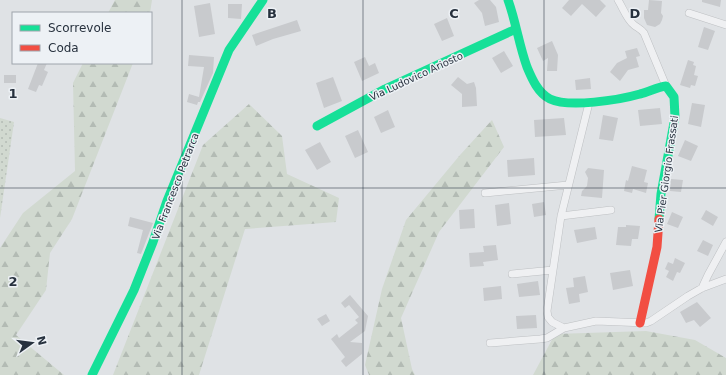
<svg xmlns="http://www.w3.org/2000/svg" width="726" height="375" font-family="'DejaVu Sans',sans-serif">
	<defs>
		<pattern id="forest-firs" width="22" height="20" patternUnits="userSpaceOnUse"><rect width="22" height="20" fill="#d1d9d0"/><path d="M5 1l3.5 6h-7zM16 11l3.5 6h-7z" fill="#b3bbb4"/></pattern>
		<pattern id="park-dots" width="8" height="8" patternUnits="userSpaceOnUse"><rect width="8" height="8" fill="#d1d9d0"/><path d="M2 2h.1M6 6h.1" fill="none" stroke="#b3bbb4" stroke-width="1.8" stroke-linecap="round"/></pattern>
	</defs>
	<rect width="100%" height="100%" fill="#dfe2e5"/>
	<!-- forest -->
	<path fill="url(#forest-firs)" d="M115,0h37l-2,13h-42z
		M83,63h50l-61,156 -22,34 -4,37 -30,45 48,40h-64v-127l23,-35 52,-42 -2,-88z
		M249,104l33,32 5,38 52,24 -3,24 -91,7 -46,146h-86l90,-230z
		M492,120l12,27 -65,85 -38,86 11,51 3,6h-46l-4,-10 17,-76 24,-69 54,-65z
		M646,331l49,9 31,18v17h-193l22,-41z"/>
	<!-- park -->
	<path fill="url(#park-dots)" d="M0,118l14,4 -14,96z"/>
	<!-- building -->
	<path fill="#c8cacd" d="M479,0h11l6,7 3,15 -14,4 -3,-13 -8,-10z
		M569,0h31l6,6 -10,11 -14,-13 -11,12 -9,-8z
		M649,0l13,1 -1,12 2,3 -1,4 -2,4 -5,3 -8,-2 -3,-7v-8h4z
		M702,0h19l-1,7 -18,-5z
		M210,3l5,31 -16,3 -5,-31z
		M228,4h14l-1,15 -13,-1z
		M447,18l7,18 -12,5 -8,-17z
		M297,20l4,11 -28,8 -17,7 -4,-11z
		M704,27l11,4 -7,19 -10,-3z
		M552,41l6,14 -1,16h-10l1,-13 -5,3 -6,-13z
		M637,48l3,8 -4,1 3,10 -11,3 -8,11 -10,-9 7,-9 10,-5 -2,-7z
		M504,51l9,15 -12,7 -9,-15z
		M189,55l25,2 -1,16 -13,29h-2l-1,3 -10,-3 2,-8 10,3 5,-30 -16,-1z
		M365,57l4,9 6,-3 4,10 -17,8 -8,-19z
		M688,60l6,2 -1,3 3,1 -2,9 4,1 -3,10 -4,-1 -1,3 -10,-3z
		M38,63h9l-3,7 4,2 -6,14 -3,-1 -3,7 -8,-3z
		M4,75h12v8h-12z
		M333,77l9,24 -18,7 -8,-25z
		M458,77l9,7 7,-2 2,6 1,18 -15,1v-13l-11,-9z
		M590,78l1,11 -15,1 -1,-10z
		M692,103l13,2 -4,22 -13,-3z
		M660,108l2,16 -22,2 -2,-16z
		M388,110l7,17 -14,6 -7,-16z
		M603,115l15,3 -5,23 -14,-2z
		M564,118l2,17 -31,2 -1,-17z
		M358,130l10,22 -13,6 -10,-22z
		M685,140l13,6 -7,15 -13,-5z
		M320,142l11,20 -14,8 -12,-20z
		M534,158l1,17 -27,2 -1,-17z
		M632,166l15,4 -3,12 4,1 -2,10 -13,-4 -1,4 -8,-2 2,-11 2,1z
		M588,168l16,2 -2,28 -21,-2 1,-5 5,-5 1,-8 -3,-6z
		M671,179l12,1 -2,12 -11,-1z
		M544,202l2,13 -12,2 -2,-13z
		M509,203l2,21 -14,2 -2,-21z
		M474,209l1,19 -15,1 -1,-19z
		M706,210l12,7 -5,9 -12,-7z
		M672,212l11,5 -5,11 -11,-4z
		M130,217l23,6 -12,31 -4,-1 6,-23 -15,-4z
		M626,225l14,1 -2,13h-6l-1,7 -15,-1 2,-18h8z
		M595,227l2,12 -20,4 -3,-13z
		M703,240l10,5 -5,11 -11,-5z
		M496,245l2,15 -15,2 1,4 -14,1 -1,-14 15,-1 -1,-6z
		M675,258l10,5 -5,10 -3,-1 -4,9 -7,-4 3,-6 -4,-2 3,-7 5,2z
		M630,270l3,16 -20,4 -3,-17z
		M585,276l3,16 -9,2 1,8 -11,2 -3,-16 8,-1 -1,-9z
		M538,281l2,14 -21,2 -2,-13z
		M501,286l1,13 -18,2 -1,-13z
		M350,295l18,21 -3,15 -15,11 12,1v11l-16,13 -5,-6 4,-4 -14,-18 6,-5 2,4 19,-15 -3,-3 4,-3 -10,-12 -4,3 -4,-5z
		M697,302l14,16 -11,9 -6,-7 -8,3 -6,-11z
		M326,314l4,7 -8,5 -5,-7z
		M536,315l1,13 -20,1 -1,-13z"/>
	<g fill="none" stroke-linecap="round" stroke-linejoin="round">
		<!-- street casing -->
		<g stroke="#bec0c3" stroke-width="8">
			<path id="street" d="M618,0c5,8 9,20 16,25 4,3 7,4 10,8l22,53
				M689,13l37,12
				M589,103l-28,113 -14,95 1,6 4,5 12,6 32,-7 50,2 5,-2 37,-25 14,-8 24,-9
				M485,193l83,-8
				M561,216l50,-6
				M512,274l41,-4
				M702,288l6,-13 18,-33
				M490,343l50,-4 7,-1 17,-10"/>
		</g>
		<!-- street -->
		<use href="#street" stroke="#eff0f2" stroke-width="7"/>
		<!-- fast -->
		<path stroke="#16e098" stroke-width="9" d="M508,0c8,22 11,45 19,67 5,12 11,26 23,32 19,9 69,1 90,-5 9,-2 17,-7 26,-8l8,11 1,20 -14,77 -2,25
			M317,126l68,-37 131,-60
			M92,375l42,-85 19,-48 14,-41 62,-151 34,-50"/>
		<!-- jam -->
		<path stroke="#f24e42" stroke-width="9" d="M640,323l17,-76 2,-28"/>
	</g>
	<!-- grid -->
	<path fill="none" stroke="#27313e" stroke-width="1" stroke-opacity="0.55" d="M182,0v375M363,0v375M544,0v375M0,188h726"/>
	<g text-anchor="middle" stroke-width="3" stroke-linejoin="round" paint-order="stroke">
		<!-- street labels -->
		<g font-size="10" fill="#27313e" stroke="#edf1f5">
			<text transform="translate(416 76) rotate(-25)" y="4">Via Ludovico Ariosto</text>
			<text transform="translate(666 174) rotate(-82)" y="4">Via Pier Giorgio Frassati</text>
			<text transform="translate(175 186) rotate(-69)" y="4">Via Francesco Petrarca</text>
		</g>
	</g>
	<g font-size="13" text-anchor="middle" font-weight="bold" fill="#27313e" stroke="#edf1f5" stroke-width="3" stroke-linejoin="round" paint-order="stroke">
		<text x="272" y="18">B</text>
		<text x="454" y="18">C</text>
		<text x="635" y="18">D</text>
		<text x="13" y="98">1</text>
		<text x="13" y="286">2</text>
	</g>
	<!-- legend -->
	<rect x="12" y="12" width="140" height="52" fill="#edf1f5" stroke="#9ea4ac"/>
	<rect x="20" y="25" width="20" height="6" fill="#16e098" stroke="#9ea4ac"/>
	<text x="48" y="32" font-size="12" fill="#27313e">Scorrevole</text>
	<rect x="20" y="45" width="20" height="6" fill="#f24e42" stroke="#9ea4ac"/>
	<text x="48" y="52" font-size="12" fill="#27313e">Coda</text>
	<!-- north arrow -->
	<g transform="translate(32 343) rotate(76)" stroke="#edf1f5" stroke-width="3" paint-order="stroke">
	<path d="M0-3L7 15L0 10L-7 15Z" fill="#27313e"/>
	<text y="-6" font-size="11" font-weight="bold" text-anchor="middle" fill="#27313e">N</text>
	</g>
</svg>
